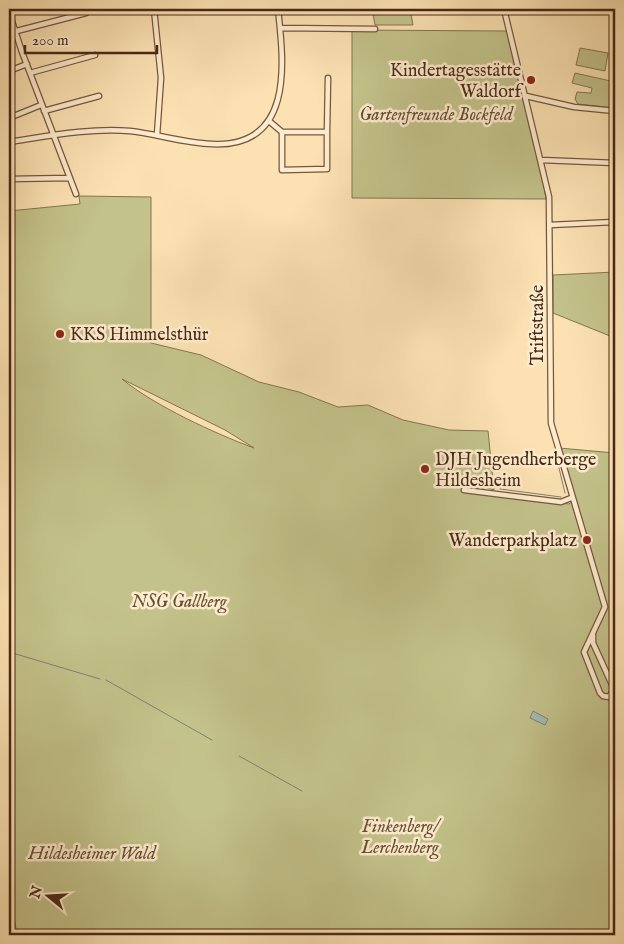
<svg xmlns="http://www.w3.org/2000/svg" width="624" height="944" font-family="'IM FELL English',serif">
	<rect width="100%" height="100%" fill="#fce2b3"/>
	<filter id="stains"><feTurbulence type="fractalNoise" baseFrequency=".004" numOctaves="4"/><feColorMatrix values="0 0 0 0 .2 0 0 0 0 .09 0 0 0 0 .02 0 0 0 .5 -.17"/></filter>
	<radialGradient id="worn" r=".72"><stop offset=".6" stop-color="#630" stop-opacity="0"/><stop offset="1" stop-color="#630" stop-opacity=".3"/></radialGradient>
	<!-- green -->
	<path fill="#c3c28a" stroke="#867550" fill-rule="evenodd" d="M372,9h38l3,16h-38z
		M352,30l155,1 33,129 6,39 -194,-1z
		M580,48l28,5 -3,18 -29,-6z
		M575,73l40,9v26l-37,-4 -3,-5 2,-7 14,1 1,-5 -20,-5z
		M79,196l72,1v146l50,12 58,27 40,10 39,15 30,-2 35,15 46,10 39,1 6,59 -10,-3 -5,7 90,10 5,-4 -15,-52 56,5v482h-598l-8,-48v-676l71,-7zM122,379l103,51 29,18c-40,-15 -99,-42 -132,-69z
		M615,272v66l-62,-25v-38z"/>
	<!-- water -->
	<path fill="#a3bcb7" stroke="#7f8177" d="M533,711l15,8 -3,6 -15,-7z"/>
	<g fill="none" stroke-linecap="round" stroke-linejoin="round">
		<!-- stream -->
		<path stroke="#7f8177" stroke-width="1" d="M557,460l8,33
			M500,489l61,8
			M9,652l91,27
			M106,680l106,60
			M239,756l63,35"/>
		<!-- street casing -->
		<g stroke="#76563e" stroke-width="7">
			<path id="street" d="M154,9l7,69 -4,57
				M504,9l45,188 2,226 54,184 -21,45 16,41 3,3 6,1 5,-8 -21,-46v-8
				M9,12l13,40 54,142
				M280,28l95,1
				M9,33l77,-20
				M9,71l18,-7
				M30,73l65,-18
				M526,96l48,11 41,4
				M44,111l55,-15
				M9,118l32,-13
				M269,121l13,11v38l45,-1v-37h-45
				M327,132l1,-54
				M9,142c40,-6 79,-14 121,-11 27,3 54,12 82,13 82,4 72,-80 66,-135
				M541,160l74,3
				M9,179l61,-1
				M550,225l64,-3
				M464,490l97,12 10,-4"/>
		</g>
		<!-- street -->
		<use href="#street" stroke="#fdecce" stroke-width="4.5"/>
	</g>
	<!-- markers -->
	<g fill="#8f2418" stroke="#fdecce" stroke-width="2">
		<circle cx="531" cy="80" r="5"/>
		<circle cx="60" cy="334" r="5"/>
		<circle cx="425" cy="469" r="5"/>
		<circle cx="587" cy="540" r="5"/>
	</g>
	<g text-anchor="middle" stroke-width="5" stroke-linejoin="round" paint-order="stroke">
		<!-- poi labels -->
		<g font-size="18" fill="#4a2817" stroke="#fdecce" text-anchor="end">
			<text x="521" y="76">Kindertagesstätte<tspan x="521" dy="21">Waldorf</tspan></text>
			<text x="70" y="340" text-anchor="start">KKS Himmelsthür</text>
			<text x="435" y="465" text-anchor="start">DJH Jugendherberge<tspan x="435" dy="21">Hildesheim</tspan></text>
			<text x="577" y="546">Wanderparkplatz</text>
		</g>
		<!-- park labels -->
		<g font-size="18" font-style="italic" fill="#684e34" stroke="#fdecce">
			<text x="436" y="120">Gartenfreunde Bockfeld</text>
			<text x="179" y="607">NSG Gallberg</text>
			<text x="400" y="832">Finkenberg/<tspan x="400" dy="21">Lerchenberg</tspan></text>
			<text x="92" y="859">Hildesheimer Wald</text>
		</g>
		<!-- street labels -->
		<g font-size="18" fill="#4a2817" stroke="#fdecce">
			<text transform="translate(537 325) rotate(-90)" y="6">Triftstraße</text>
		</g>
	</g>
	<!-- margin -->
	<rect width="624" height="944" fill="none" stroke="#fce2b3" stroke-width="30"/>
	<rect x="10" y="10" width="604" height="924" fill="none" stroke="#4a2817" stroke-width="2.5"/>
	<rect x="15" y="15" width="594" height="914" fill="none" stroke="#4a2817"/>
	<!-- north arrow -->
	<g transform="translate(48 896) rotate(288)" stroke="#fdecce" stroke-width="4" paint-order="stroke">
	<path d="M0-4L9 19L0 12L-9 19Z" fill="#4a2817"/>
	<text y="-8" font-size="14" font-weight="bold" text-anchor="middle" fill="#4a2817">N</text>
	</g>
	<!-- scale -->
	<path d="M25 45v8h132v-8" fill="none" stroke="#4a2817" stroke-width="2.5"/>
	<text x="32" y="45" font-size="15" fill="#4a2817" stroke="#fdecce" stroke-width="4" paint-order="stroke">200 m</text>
	<rect width="100%" height="100%" filter="url(#stains)"/>
	<rect width="100%" height="100%" fill="url(#worn)"/>
</svg>
